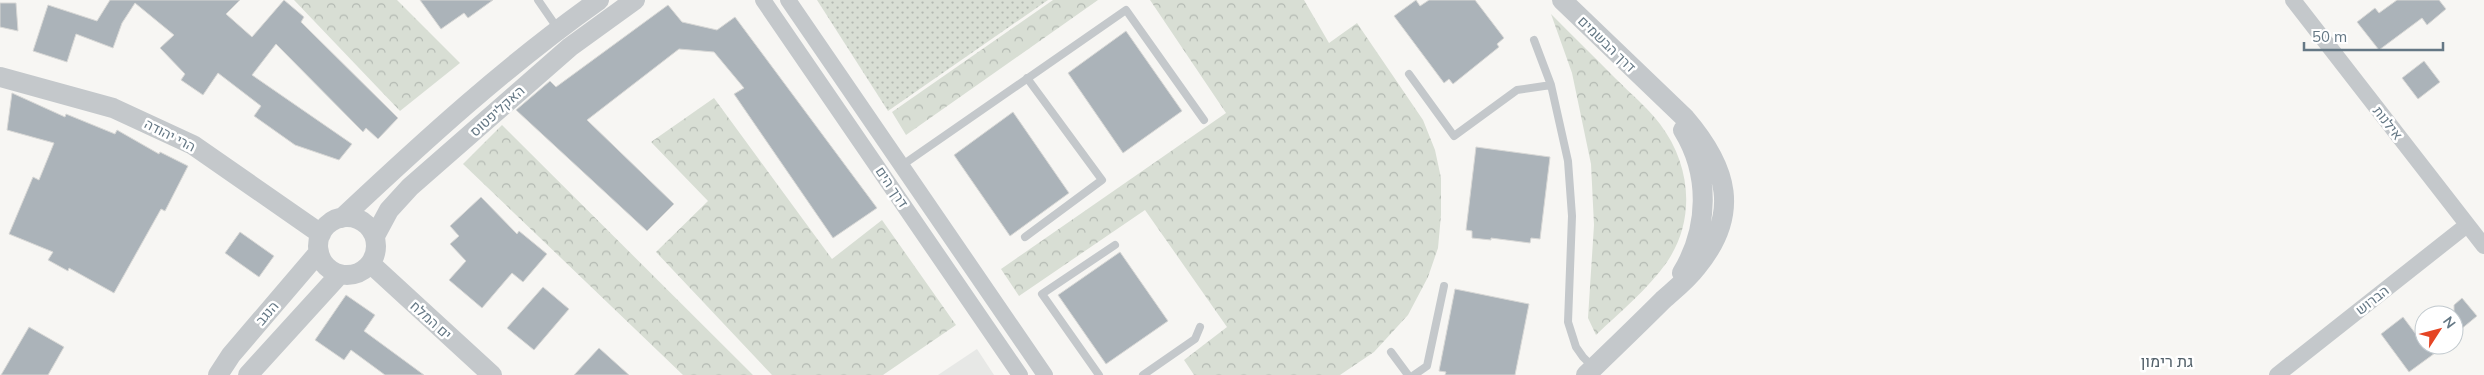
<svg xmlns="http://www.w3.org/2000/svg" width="2484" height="375" font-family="Mulish,Heebo,sans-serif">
	<defs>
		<pattern id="grass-dots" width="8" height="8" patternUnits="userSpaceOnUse" patternTransform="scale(1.25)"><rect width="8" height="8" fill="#d8ded4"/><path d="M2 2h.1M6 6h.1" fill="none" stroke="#b3b9b2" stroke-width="1.8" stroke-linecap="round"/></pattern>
		<pattern id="park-crowns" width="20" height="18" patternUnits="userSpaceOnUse" patternTransform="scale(1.25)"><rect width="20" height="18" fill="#d8ded4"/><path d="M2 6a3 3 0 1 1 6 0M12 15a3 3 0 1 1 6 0" fill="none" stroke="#b3b9b2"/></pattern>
	</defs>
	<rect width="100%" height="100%" fill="#f7f6f3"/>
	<!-- built -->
	<path fill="#e7e8e6" d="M977,349l17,26h-56z"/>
	<!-- grass -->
	<path fill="url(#grass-dots)" d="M817,0h231l-160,111z"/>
	<!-- park -->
	<path fill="url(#park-crowns)" d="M294,0h103l63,63 -60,48z
		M1053,0h45l-192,135 -14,-23z
		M1150,0h154l25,43 28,-20 66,97 12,30 6,28v37l-3,33 -10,29 -20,38 -34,37 -34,23h-146l-10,-15 43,-33 -82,-117 -126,86 -18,-27 225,-156z
		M1551,14c21,21 43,43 64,64 15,15 32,29 45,46 31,41 36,95 7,138 -19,27 -47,50 -71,73l-8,-17 6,-93 -3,-61 -19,-91z
		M714,98l118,161 50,-39 74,105 -73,50h-111l-116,-123 52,-51 -57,-59z
		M502,125l251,250h-70l-220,-211z"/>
	<!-- building -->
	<path fill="#abb3b9" stroke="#d8d8d6" d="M110,0h130l-14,14 26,23 32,-37 20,17 -3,5 97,96 -20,21 -12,-11 -3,4 -87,-88 -24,31 100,69 -13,16 -44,-15 -41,-29 7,-10 -43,-33 -15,22 -22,-15 4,-6 -25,-26 14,-13 -39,-32 -13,20 -9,25 -37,-14 -9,28 -34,-11 15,-46 49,16z
		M420,0h73l-25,18 -4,-5 -23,16z
		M1416,0l4,6 9,-6h46l29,38 -7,6 2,3 -46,37 -4,-5 -5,4 -50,-67z
		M2397,0h42l7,9 -19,16 -5,-7 -43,32 -22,-28 18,-14 4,5z
		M0,3h16l2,28 -18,-4z
		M668,5l14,17 35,8 18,-13 142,191 -44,30 -99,-144 10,-6 -30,-36 -35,-3 -92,71 87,84 -27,27 -131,-121 34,-29 6,6z
		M1126,31l56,80 -59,42 -55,-80z
		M2424,61l16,21 -22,17 -16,-21z
		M12,93l53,24 1,-3 49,20 2,-4 42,24 1,-2 28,14 -23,45 -4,-2 -47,84 -45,-25 -1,3 -20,-11 5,-8 -44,-18 24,-57 6,3 15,-37 -47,-13z
		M1013,112l56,81 -59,43 -56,-81z
		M1476,147l74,10 -10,82 -9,-1 -1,5 -39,-5v2l-19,-2v-7l-6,-1z
		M481,197l36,37 2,-3 28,23 -24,28 -11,-9 -30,35 -33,-28 17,-19 -16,-17 9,-8 -9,-10z
		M240,232l34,24 -15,21 -34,-24z
		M1120,252l48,69 -62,43 -48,-69z
		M543,287l26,22 -35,41 -27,-22z
		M1455,289l74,15 -14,71h-70l1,-3 -7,-1z
		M346,295l29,20 -11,16 60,44h-39l-34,-25 -7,10 -29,-20z
		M2462,298l15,18 -23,19v-30z
		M2403,317l21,28h22l-37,27 -28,-38z
		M29,327l35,20 -16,28h-47z
		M599,348l30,27h-55z"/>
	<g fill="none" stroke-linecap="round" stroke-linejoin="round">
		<!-- service -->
		<path stroke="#c4c8cb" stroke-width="8" d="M538,0l20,29
			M1534,40l17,45 17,76 4,55 -4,106 8,25 7,10 10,10
			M1409,74l45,62 63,-46 34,-5
			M901,166l225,-156 78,110
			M1025,237l77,-57 -75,-102
			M1391,352l17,23
			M1099,375l-57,-81 73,-49
			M1143,375l52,-36 5,-12
			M1414,375l13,-9 17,-80"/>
		<!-- minor -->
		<path stroke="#c4c8cb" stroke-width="16" d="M763,0l257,375
			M788,0l257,375
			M2293,0l191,246
			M2277,375l190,-150"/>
		<!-- tertiary -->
		<path stroke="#c4c8cb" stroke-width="20" d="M1562,0l123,118c43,50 56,96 11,150 -9,12 -22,22 -33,32 -25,25 -51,50 -77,75
			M0,77l113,31 80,37 128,89
			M318 246a29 29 0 1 1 58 0a29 29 0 1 1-58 0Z
			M342,218c82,-77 165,-153 257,-218
			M375,236l14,-26 21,-23 160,-140 65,-47
			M371,264l121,111
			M1682,273c27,-45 28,-99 1,-143
			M218,375l13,-20 88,-103
			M248,375l92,-101"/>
	</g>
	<g text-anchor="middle" stroke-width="5" stroke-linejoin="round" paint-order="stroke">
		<!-- street labels -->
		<g font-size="14" fill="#657885" stroke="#fff">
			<text transform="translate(1607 44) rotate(44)" y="5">דרך הבשמים</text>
			<text transform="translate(497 111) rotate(-42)" y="5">האקליפטוס</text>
			<text transform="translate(2388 123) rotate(52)" y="5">אילנות</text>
			<text transform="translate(170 135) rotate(27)" y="5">הרי יהודה</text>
			<text transform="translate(892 187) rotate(56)" y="5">דרך הים</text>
			<text transform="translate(2372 300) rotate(-38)" y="5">הברוש</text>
			<text transform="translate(267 313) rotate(-49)" y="5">הנגב</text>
			<text transform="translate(431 320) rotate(42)" y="5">ים המלח</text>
		</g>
		<!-- quarter labels -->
		<g font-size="16" fill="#53616a" stroke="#fff">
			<text x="2167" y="367">גת רימון</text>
		</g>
	</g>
	<!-- north arrow -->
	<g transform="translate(2439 330) rotate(54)"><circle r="24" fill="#ffffff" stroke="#c1c9ce"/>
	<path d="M0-4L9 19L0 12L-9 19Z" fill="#e54524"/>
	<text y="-8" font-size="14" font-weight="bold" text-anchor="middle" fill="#657885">N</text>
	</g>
	<!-- scale -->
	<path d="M2304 42v8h139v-8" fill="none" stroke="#657885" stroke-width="2.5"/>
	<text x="2312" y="42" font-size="15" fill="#657885" stroke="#ffffff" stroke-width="4" paint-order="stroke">50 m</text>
</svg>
